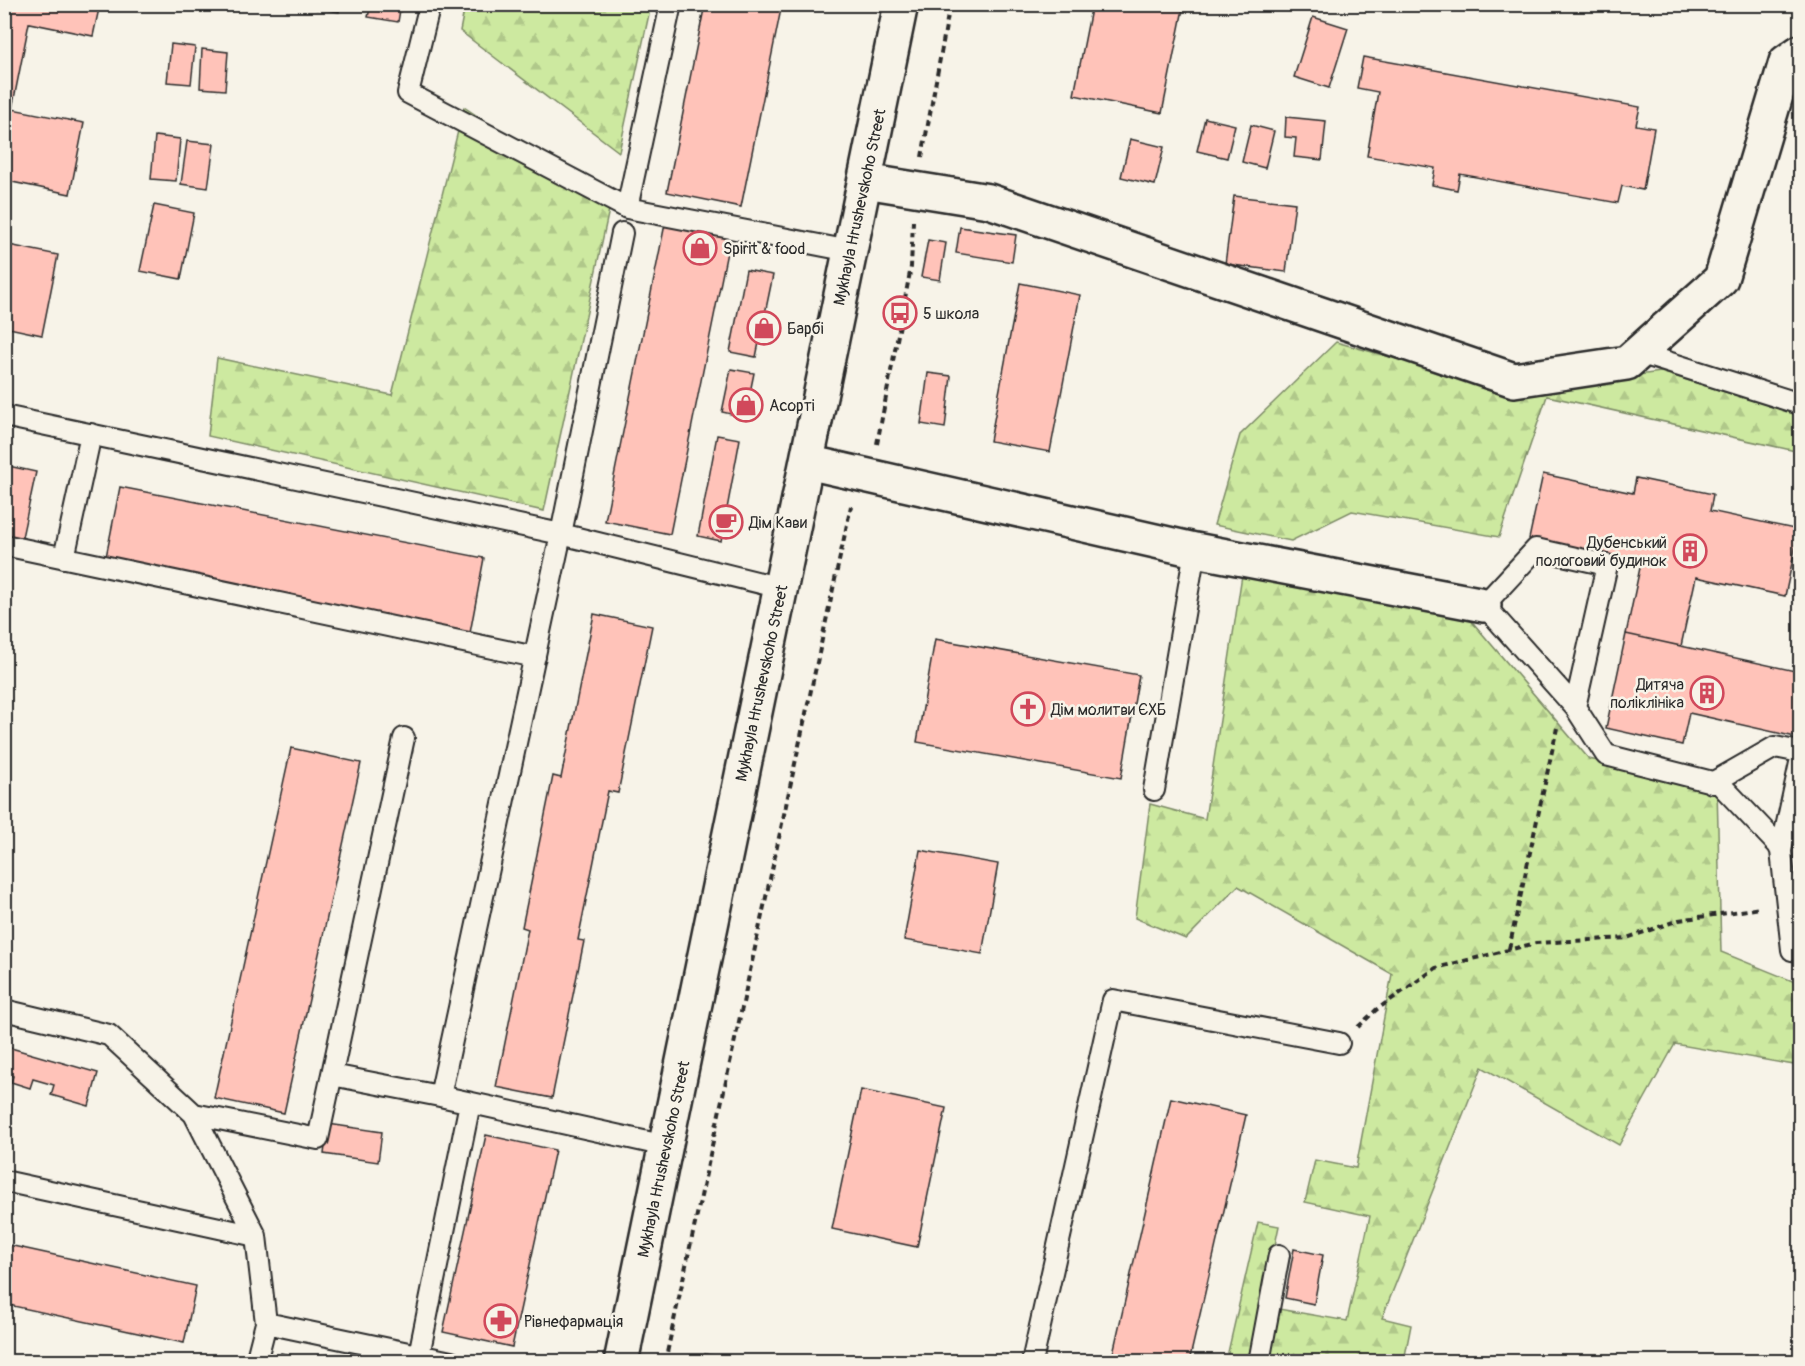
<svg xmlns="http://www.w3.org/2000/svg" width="1805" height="1366" font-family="Pangolin,sans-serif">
	<defs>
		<pattern id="forest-firs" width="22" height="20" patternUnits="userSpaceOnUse" patternTransform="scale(1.5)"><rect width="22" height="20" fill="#cde9a0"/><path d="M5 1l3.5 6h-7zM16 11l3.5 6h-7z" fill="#b0c88a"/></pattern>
	</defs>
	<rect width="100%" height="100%" fill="#f7f3e8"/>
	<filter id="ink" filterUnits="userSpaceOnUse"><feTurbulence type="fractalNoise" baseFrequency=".0167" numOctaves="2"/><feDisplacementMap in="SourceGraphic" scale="12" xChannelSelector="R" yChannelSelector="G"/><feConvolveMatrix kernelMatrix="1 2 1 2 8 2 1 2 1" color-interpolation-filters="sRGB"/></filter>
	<g filter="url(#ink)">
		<!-- forest -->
		<path fill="url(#forest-firs)" stroke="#7c8a66" stroke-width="1.5" d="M465,5h186l-32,147 -159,-121z
			M464,107l146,98 -66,306 -336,-75 9,-78 175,37z
			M1336,342l177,49 148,-19 139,43v37l-253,-56 -48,141 -147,-26 -61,30 -77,-16 26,-90z
			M1242,575l226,42 121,142 128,29 4,164 79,32v82l-125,-22 -56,101 -137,-78 -100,251 29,7 -7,36h-178l32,-139 21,4 -17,80 85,15 23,-105 -65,-14 10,-42 41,8 36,-194 -154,-88 -52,53 -51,-21 15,-114 55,15z"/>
		<!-- building -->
		<path fill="#ffc3b9" stroke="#2b2b2b" stroke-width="1.5" d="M4,4h96l-7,32 -64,-13 -17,86 72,14 -14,71 -63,-13 -3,14z
			M306,4h34l-1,8 -33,-5z
			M371,4h30l-3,18 -30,-5z
			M705,4h77l-41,203 -74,-15z
			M1092,4h92l-22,109 -88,-18z
			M1313,17l35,11 -19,60 -35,-11z
			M171,44l24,3 -4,37 -24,-2z
			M202,49l26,3 -3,38 -25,-2z
			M1363,57l277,50 -4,18 18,3 -11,62 -21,-4 -4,17 -158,-29 -3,16 -25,-5 3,-17 -68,-12 11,-64 -21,-4z
			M1286,117l40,4 -4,39 -28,-3 2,-19 -11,-1z
			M1205,118l30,7 -8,33 -30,-7z
			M1251,125l23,6 -9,37 -23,-6z
			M155,136l25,3 -4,42 -25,-2z
			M1130,139l34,8 -9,38 -34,-8z
			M187,141l27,3 -6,44 -27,-4z
			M1234,196l61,7 -9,69 -61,-8z
			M154,205l40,8 -13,66 -41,-8z
			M665,224l65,13 -60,297 -65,-13z
			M960,227l56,8 -4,27 -56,-9z
			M928,240l18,3 -6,37 -19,-3z
			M4,244l54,11 -16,80 -38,-8z
			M746,270l27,5 -17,82 -26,-5z
			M1020,283l60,12 -30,157 -60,-11z
			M731,369l23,4 -9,44 -23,-5z
			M928,373l23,3 -6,52 -24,-4z
			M717,435l23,4 -19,102 -23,-5z
			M4,465l32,7 -15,70 -17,-3z
			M1543,474l90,19 3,-15 77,16 -3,17 89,19 -14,66 -89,-19 -15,69 -55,-12 15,-71 -112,-24z
			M120,487l364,71 -14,75 -365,-71z
			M594,614l58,12 -34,167 -10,-2 -30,149 6,1 -32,157 -56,-11 32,-158 -6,-2 31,-151 8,2z
			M1626,634l174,38v66l-111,-25 -7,32 -76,-17z
			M935,639l204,36 -18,103 -204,-36z
			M291,748l70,15 -77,350 -70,-15z
			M920,850l78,14 -16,90 -78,-14z
			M4,1046l94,27 -9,33 -38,-11 3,-10 -21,-6 -3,9 -19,-6 2,-6 -9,-2z
			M861,1090l85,18 -29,139 -85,-18z
			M1171,1098l75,17 -57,247h-78z
			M328,1124l54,8 -4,30 -54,-8z
			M486,1135l69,15 -43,197 -69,-15z
			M4,1244l192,42 -12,57 -180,-39z
			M1294,1249l29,6 -9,49 -29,-6z
			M281,1353l40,9h-42z
			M705,1354l37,8h-39z"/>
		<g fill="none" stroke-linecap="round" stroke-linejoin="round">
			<!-- service casing -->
			<g stroke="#2b2b2b" stroke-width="24">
				<path id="service" d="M430,4l-22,89 219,115 223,43
					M627,208l44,-204
					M622,233l-61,301 -121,562 226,50
					M1639,353l161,51
					M4,416l557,118 220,54
					M4,545l531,112
					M64,558l27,-124
					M1575,707l32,-142 -71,-16 -52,56 91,102 31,48 114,29 58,61 3,6 11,99 8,1
					M1712,783l63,-36 25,5
					M1154,790l41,-240
					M1781,851l19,-88
					M4,1010l105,25 85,79 124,25 86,-401
					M332,1075l108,21
					M194,1114l62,122
					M4,1181l252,55 10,87 185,39
					M419,1355l51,-252
					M256,1362l10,-39
					M1032,1362l81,-362 226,43
					M1259,1362l20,-107"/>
			</g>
			<!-- minor casing -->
			<g stroke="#2b2b2b" stroke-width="38">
				<path id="minor" d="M865,181l124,20 525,179 113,-17 94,-84 65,-217 14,-10
					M807,462l388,88 289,55"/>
			</g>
			<!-- secondary casing -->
			<g stroke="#2b2b2b" stroke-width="38">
				<path id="secondary" d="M621,1362l280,-1358"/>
			</g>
			<!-- path -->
			<path stroke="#2b2b2b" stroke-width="4" stroke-dasharray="6 4.5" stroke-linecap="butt" d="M922,157l28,-153
				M877,444l34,-177 2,-46
				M1509,949l48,-221
				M1358,1027l18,-17 60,-42 100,-25 91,-5 52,-18 82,-12
				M665,1362l186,-856"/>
			<!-- service -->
			<use href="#service" stroke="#f7f3e8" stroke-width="20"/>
			<!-- minor -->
			<use href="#minor" stroke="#f7f3e8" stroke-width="33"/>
			<!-- secondary -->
			<use href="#secondary" stroke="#f7f3e8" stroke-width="33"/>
		</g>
	</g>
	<!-- icons -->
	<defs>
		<g id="shop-ring" transform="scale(1.725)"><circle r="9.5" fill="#f7f3e8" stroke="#d1495b" stroke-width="1.5"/><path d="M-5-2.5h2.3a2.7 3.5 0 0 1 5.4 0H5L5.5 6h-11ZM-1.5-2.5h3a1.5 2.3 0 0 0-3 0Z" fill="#d1495b"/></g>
		<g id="bus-ring" transform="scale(1.725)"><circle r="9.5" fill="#f7f3e8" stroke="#d1495b" stroke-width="1.5"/><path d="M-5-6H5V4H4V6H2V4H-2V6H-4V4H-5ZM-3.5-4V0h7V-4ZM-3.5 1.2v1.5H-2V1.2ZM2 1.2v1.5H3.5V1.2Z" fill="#d1495b"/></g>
		<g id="cafe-ring" transform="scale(1.725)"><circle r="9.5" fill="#f7f3e8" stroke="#d1495b" stroke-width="1.5"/><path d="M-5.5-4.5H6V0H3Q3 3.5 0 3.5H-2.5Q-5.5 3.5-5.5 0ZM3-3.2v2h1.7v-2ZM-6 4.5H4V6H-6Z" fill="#d1495b"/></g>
		<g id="building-ring" transform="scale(1.725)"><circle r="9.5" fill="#f7f3e8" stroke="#d1495b" stroke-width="1.5"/><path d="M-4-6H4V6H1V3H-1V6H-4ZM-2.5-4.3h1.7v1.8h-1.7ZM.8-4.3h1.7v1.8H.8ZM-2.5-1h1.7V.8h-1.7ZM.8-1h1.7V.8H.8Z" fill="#d1495b"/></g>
		<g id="church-ring" transform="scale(1.725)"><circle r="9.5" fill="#f7f3e8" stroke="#d1495b" stroke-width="1.5"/><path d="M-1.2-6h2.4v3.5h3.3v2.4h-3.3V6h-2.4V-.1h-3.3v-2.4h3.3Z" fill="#d1495b"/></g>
		<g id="pharmacy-ring" transform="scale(1.725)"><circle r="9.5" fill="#f7f3e8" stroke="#d1495b" stroke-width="1.5"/><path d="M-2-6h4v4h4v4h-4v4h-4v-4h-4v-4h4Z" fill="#d1495b"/></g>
	</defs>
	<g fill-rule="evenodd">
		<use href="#shop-ring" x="700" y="248"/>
		<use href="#bus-ring" x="900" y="313"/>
		<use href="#shop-ring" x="764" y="328"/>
		<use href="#shop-ring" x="746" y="405"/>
		<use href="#cafe-ring" x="726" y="522"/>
		<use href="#building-ring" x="1690" y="551"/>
		<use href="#building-ring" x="1707" y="693"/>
		<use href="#church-ring" x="1028" y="709"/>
		<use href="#pharmacy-ring" x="501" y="1321"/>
	</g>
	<g text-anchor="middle" stroke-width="5" stroke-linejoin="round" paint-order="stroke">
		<!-- street labels -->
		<g font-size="16" fill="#2b2b2b" stroke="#f7f3e8">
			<text transform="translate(859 207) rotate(-78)" y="6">Mykhayla Hrushevskoho Street</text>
			<text transform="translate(761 683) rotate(-78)" y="6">Mykhayla Hrushevskoho Street</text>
			<text transform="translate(663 1159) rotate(-78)" y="6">Mykhayla Hrushevskoho Street</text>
		</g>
		<!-- poi labels -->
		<g font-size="16" fill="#2b2b2b" stroke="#f7f3e8" text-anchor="start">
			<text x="723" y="254">Spirit &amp; food</text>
			<text x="923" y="319">5 школа</text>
			<text x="787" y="334">Барбі</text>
			<text x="769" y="411">Асорті</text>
			<text x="749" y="528">Дім Кави</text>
			<text x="1667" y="548" text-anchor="end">Дубенський<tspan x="1667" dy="18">пологовий будинок</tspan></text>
			<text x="1684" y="690" text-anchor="end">Дитяча<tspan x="1684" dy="18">поліклініка</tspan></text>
			<text x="1051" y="715">Дім молитви ЄХБ</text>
			<text x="524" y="1327">Рівнефармація</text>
		</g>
	</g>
	<!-- margin -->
	<rect width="1805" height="1366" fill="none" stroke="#f7f3e8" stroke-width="24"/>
	<rect x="12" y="12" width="1781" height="1342" fill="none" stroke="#2b2b2b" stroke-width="2" filter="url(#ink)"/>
</svg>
